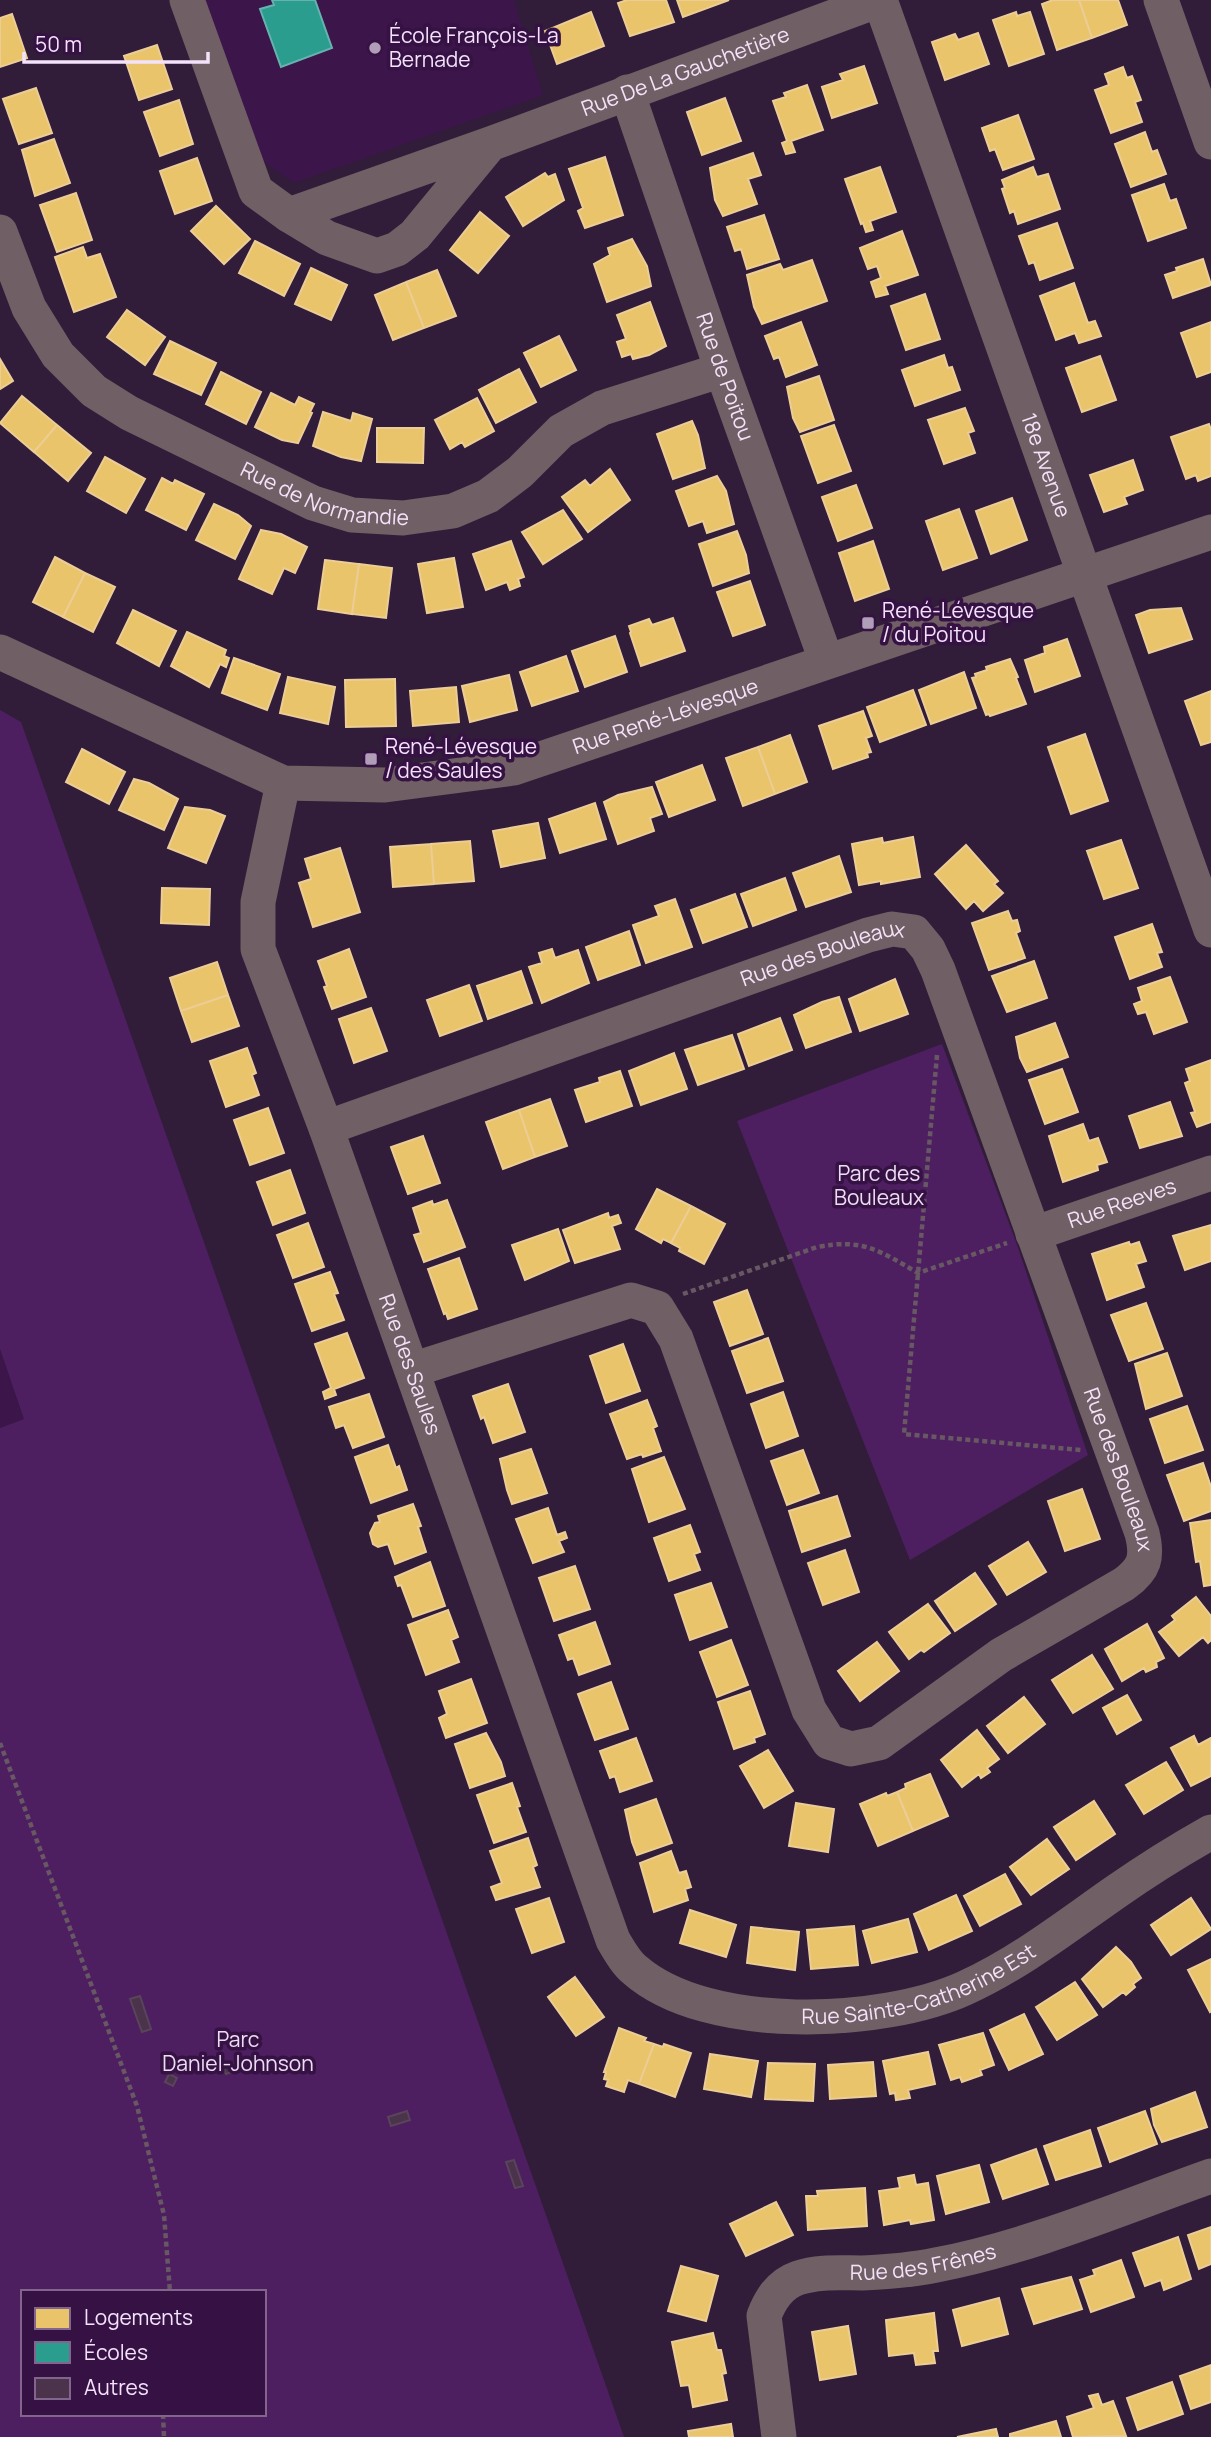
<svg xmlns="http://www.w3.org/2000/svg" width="1211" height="2437" font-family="Manrope,sans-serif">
	<rect width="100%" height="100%" fill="#311d39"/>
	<!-- built -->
	<path fill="#3c154a" d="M203,0h311l29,95 -249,88 -30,-21z
		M0,1349l24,70 -24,9z"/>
	<!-- green -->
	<path fill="#4e1f60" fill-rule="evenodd" d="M0,710l21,12 603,1715h-624v-1009l24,-9 -24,-70zM23,2292h241v122h-241z
		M942,1044l74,198 72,213 -178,105 -173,-439z"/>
	<!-- homes -->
	<path fill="#e9c46a" stroke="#eccd96" stroke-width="2" d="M627,0h39l8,22 -44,14 -12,-33z
		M677,0h52l-46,17z
		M1053,0h26l13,38 -35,12 -15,-46z
		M1079,0h39l9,25 -35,13z
		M591,12l13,34 -47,18 -12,-33z
		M1016,12l1,4 13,-4 14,42 -35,12 -16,-46z
		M12,14l15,44 -27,9v-49z
		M978,33l11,31 -44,16 -13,-38 23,-8 3,6z
		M157,45l15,44 -33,11 -15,-44z
		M864,66l13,37 -45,15 -10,-31 21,-7 -3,-6z
		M1123,67l4,11 5,-2 9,24 -6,2 7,20 -31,11 -16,-43 14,-5 -4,-11z
		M807,85l16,45 -32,11 4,11 -9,2 -4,-11 5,-2 -14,-40 13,-4 -2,-4z
		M36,88l16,45 -33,11 -16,-45z
		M725,98l16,43 -39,14 -15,-43z
		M179,100l14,44 -33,12 -16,-44z
		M1018,115l16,44 -31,11 -8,-21 -5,2 -8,-23z
		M1145,132l7,20 5,-2 9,24 -35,13 -16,-43z
		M54,139l16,44 -35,13 -13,-46z
		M753,153l8,22 -13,4 9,25 -34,12 -8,-16 -5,-32z
		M605,157l18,58 -38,13 -7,-17 5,-3 -14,-39z
		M197,158l15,43 -37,13 -15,-43z
		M880,167l16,45 -26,9 3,9 -7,2 -3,-9 -2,1 -16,-45z
		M1033,167l4,10 11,-3 12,35 -42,15 -4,-13 -4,2 -8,-24 3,-1 -3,-8z
		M545,173l3,4 7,-3 9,26 -41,26 -17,-29z
		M1164,184l6,17 6,-2 10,29 -38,13 -16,-46z
		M76,193l16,47 -35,12 -17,-47z
		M216,206l34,33 -26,25 -33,-33z
		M480,212l29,24 -31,37 -28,-23z
		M764,215l15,44 -32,10 -6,-20 -6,2 -8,-24z
		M1057,223l16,45 -33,12 -6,-18 -5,2 -10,-28z
		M902,231l16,44 -33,11 3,8 -12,3 -5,-15 10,-4 -4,-12 -9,3 -8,-21z
		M632,239l15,27 4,20 -44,16 -13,-38 16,-9 -2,-7z
		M255,241l45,23 -16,32 -45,-23z
		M83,247l4,11 13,-4 16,43 -42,15 -19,-55z
		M1203,259l8,26 -38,13 -8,-23 12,-4 -1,-3z
		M812,260l15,41 -65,23 -8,-17 -7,-32 33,-11 3,6z
		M311,268l36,17 -16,35 -36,-16z
		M437,270l19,46 -32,12 -18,-46z
		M406,282l18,46 -31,12 -18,-45z
		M1074,283l14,40 7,-2 6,15 -22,7 -4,-10 -19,7 -16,-44z
		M925,294l15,45 -34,11 -15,-44z
		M650,302l16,44 -17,9 -16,4 -2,-5 -9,3 -5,-15 9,-3 -9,-24z
		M127,310l38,27 -20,28 -38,-28z
		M801,322l16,43 -31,12 -7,-20 -5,2 -9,-23z
		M1211,322v50l-14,5 -16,-44z
		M559,336l17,34 -35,17 -17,-34z
		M170,341l46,22 -15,32 -47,-21z
		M944,355l4,13 4,-1 8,23 -45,16 -13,-36z
		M1100,356l16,44 -34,12 -16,-44z
		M0,359l13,22 -13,8z
		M519,369l17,33 -40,21 -17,-33z
		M221,372l40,20 -15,32 -40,-20z
		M819,376l15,44 -34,12 -7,-14 -6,-31z
		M271,393l24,12 4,-8 15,7 -4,8 2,1 -14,30 -16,-3 -27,-13z
		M22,396l35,29 -23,27 -34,-29z
		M477,398l17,33 -29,16 -3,-5 -12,7 -15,-29z
		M965,408l9,23 -6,2 7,20 -31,11 -16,-44z
		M323,412l28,9 2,-8 19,6 -11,42 -20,-4 -28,-11z
		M692,421l6,14 7,33 -32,11 -16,-45z
		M1209,424l2,6v46l-13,5 -2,-6 -10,4 -15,-42z
		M57,425l34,28 -23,28 -34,-29z
		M834,425l17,46 -33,12 -17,-47z
		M377,428h47l-1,35 -46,-1z
		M105,457l40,22 -19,34 -39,-22z
		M1133,460l10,30 -19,7 3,7 -23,8 -14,-37z
		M610,469l20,31 -42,32 -26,-35 23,-17 5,6z
		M717,476l9,15 8,33 -27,9 -4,-12 -14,5 -13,-35z
		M162,478l11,6 2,-4 29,14 -18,36 -40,-20z
		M856,485l16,43 -34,13 -16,-44z
		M1012,498l15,42 -36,14 -15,-43z
		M214,504l24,11 13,11 -16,33 -39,-19z
		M959,509l18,49 -34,12 -17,-49z
		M563,510l19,29 -39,25 -21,-32z
		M261,530l20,4 26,13 -12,26 -11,-5 -12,26 -33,-15z
		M737,531l9,24 3,18 -36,13 -14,-42z
		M511,541l13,36 -6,2 2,7 -10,4 -3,-8 -21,8 -13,-36z
		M873,541l16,48 -34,12 -16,-48z
		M55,557l30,16 -22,44 -30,-15z
		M454,558l9,49 -36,6 -9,-49z
		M325,560l34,4 -7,50 -34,-5z
		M359,564l33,4 -6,50 -34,-4z
		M85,573l30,14 -22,45 -30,-15z
		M750,581l15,44 -32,11 -16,-44z
		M1181,608l11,31 -43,14 -13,-38 14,-5z
		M133,610l43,21 -17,35 -42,-23z
		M673,618l12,33 -44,15 -11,-33 1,-1 -2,-6 20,-7 3,6z
		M187,632l39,18 -2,6 5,2 -3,9 -6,-3 -11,23 -38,-21z
		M615,636l12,36 -42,15 -13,-36z
		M1067,639l13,37 -45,16 -10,-32 20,-7 -1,-6z
		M566,656l12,35 -46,15 -12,-34z
		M234,658l46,16 -13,36 -45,-17z
		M1010,659l8,18 -2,1 10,26 -36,12 -1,-2 -3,1 -14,-37 4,-1 -1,-3 12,-4 -1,-3z
		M964,672l12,36 -45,16 -12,-34z
		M509,675l8,35 -47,12 -8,-36z
		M288,677l47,10 -7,37 -48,-11z
		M395,679l1,47 -50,1 -1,-47z
		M456,687l3,35 -46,4 -3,-35z
		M913,690l13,35 -46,17 -13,-35z
		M1211,691v51l-10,3 -16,-44z
		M863,711l9,25 -6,2 5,14 -4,1 1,4 -35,12 -14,-43z
		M1085,734l23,67 -37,13 -23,-67z
		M790,735l17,47 -32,12 -17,-47z
		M758,747l17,47 -32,12 -17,-48z
		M82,749l43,23 -16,32 -43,-22z
		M702,765l13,35 -46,17 -13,-35z
		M134,779l15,4 29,16 -14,31 -45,-20z
		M652,787l10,27 -12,4 4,13 -36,13 -14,-42 14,-7z
		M595,803l11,36 -46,14 -11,-34z
		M185,807l25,3 15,6 -19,47 -38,-15z
		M538,823l7,35 -44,9 -8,-36z
		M913,837l7,40 -39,7v-3l-22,4 -7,-41 30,-6 1,5z
		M1121,840l17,48 -34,11 -17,-48z
		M470,841l4,40 -40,3 -3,-40z
		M431,844l3,40 -41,3 -3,-40z
		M966,845l32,36 -4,3 9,9 -20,18 -9,-10 -8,8 -31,-35z
		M340,848l20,64 -47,15 -14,-44 12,-4 -6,-20z
		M839,856l12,36 -45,15 -13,-34z
		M785,878l11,32 -43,16 -12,-32z
		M162,888l48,1 -1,36 -48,-2z
		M735,894l12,33 -44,16 -12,-33z
		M675,899l17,48 -46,16 -13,-38 26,-9 -4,-10z
		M1008,911l4,10 5,-1 3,11 -4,2 9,25 -36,12 -17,-47z
		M1152,924l10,28 -5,1 5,14 -32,12 -15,-42z
		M629,931l11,34 -42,15 -12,-33z
		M349,949l17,48 -34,12 -8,-22 3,-1 -9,-25z
		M552,949l3,9 23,-8 11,33 -47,20 -13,-36 13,-4 -3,-10z
		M1034,961l13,37 -40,14 -15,-36z
		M217,962l11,33 -47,16 -11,-33z
		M521,971l11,32 -44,16 -11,-33z
		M1170,977l17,45 -33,12 -8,-22 -8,2 -4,-10 8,-3 -4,-13z
		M895,979l13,35 -48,17 -11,-32z
		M469,985l13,36 -42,15 -13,-36z
		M228,995l11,31 -47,16 -11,-31z
		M839,997l12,35 -45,16 -12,-33 28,-13z
		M371,1008l16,43 -33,12 -15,-44z
		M780,1018l12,32 -43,16 -11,-32z
		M1055,1023l13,34 -41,15 -7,-14 -4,-21z
		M732,1035l12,34 -46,16 -13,-35z
		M247,1048l9,25 -4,2 7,20 -33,12 -16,-46z
		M674,1053l13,36 -46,16 -12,-34z
		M1211,1060v62l-14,5 -6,-14 4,-1 -10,-29 5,-2 -4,-12z
		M1062,1069l16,43 -33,12 -16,-44z
		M620,1071l12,35 -46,16 -11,-32 25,-8 -1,-4z
		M550,1099l17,47 -32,11 -16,-47z
		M1170,1102l12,34 -42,12 -11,-32z
		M268,1108l16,45 -34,12 -16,-45z
		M519,1110l16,47 -32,12 -17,-47z
		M1083,1124l6,17 9,-3 9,24 -10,3 1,5 -35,12 -14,-46z
		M423,1136l17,47 -32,11 -17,-47z
		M290,1170l15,43 -32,12 -16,-43z
		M657,1189l34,17 -20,37 -8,-4 -2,4 -25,-14z
		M447,1200l18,47 -41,15 -10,-27 7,-2 -8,-25 19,-7 1,4z
		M691,1206l34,18 -21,40 -25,-13 1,-3 -9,-5z
		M608,1213l1,5 9,-3 3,8 -9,3 8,23 -45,14 -12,-33z
		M308,1223l16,44 -31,11 -16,-43z
		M1211,1225v36l-26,9 -12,-34z
		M558,1229l11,32 -44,19 -13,-35z
		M1129,1242l1,3 9,-3 7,19 -10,3 8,23 -37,13 -15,-46z
		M459,1258l18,51 -29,10 -2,-6 -2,1 -16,-45z
		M330,1272l8,21 -4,1 10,26 -32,11 -17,-47z
		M747,1290l16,44 -33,12 -16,-44z
		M1146,1303l17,46 -34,12 -18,-46z
		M347,1333l17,45 -30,11 2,6 -11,4 -2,-7 8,-4 -16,-44z
		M768,1338l15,43 -36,12 -15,-42z
		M623,1344l17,47 -34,12 -16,-47z
		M1167,1353l15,43 -36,13 -11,-45z
		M508,1384l17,48 -32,11 -9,-26 -3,2 -8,-23z
		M783,1392l15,44 -32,12 -15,-44z
		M369,1394l15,43 -31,11 -9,-23 -8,3 -7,-21z
		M647,1400l10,26 -4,2 8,23 -18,6 -1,-3 -15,5 -17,-45z
		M1187,1406l16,44 -38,13 -15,-44z
		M388,1445l8,23 3,-2 8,24 -36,13 -16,-46z
		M531,1449l16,44 -35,11 -5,-14 -7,-31z
		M803,1450l16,43 -32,12 -16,-44z
		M664,1457l21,52 -36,13 -17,-53z
		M1203,1463l8,24v24l-27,10 -17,-46z
		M1082,1489l18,50 -35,12 -17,-50z
		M837,1496l13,40 -48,16 -13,-41z
		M413,1504l8,22 -3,1 8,25 -31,12 -7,-20 -10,3 -5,-3 -3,-11 5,-10 5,-1 -2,-6z
		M548,1508l9,27 8,-3 2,6 -8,3 5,11 -31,11 -17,-44z
		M1211,1520v65l-7,1 -4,-25 -4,1 -6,-39z
		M690,1525l10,27 -6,2 6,16 -31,11 -15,-43z
		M1028,1542l18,30 -39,23 -18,-29z
		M845,1550l14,42 -36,13 -15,-42z
		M430,1562l15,44 -32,11 -12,-32 -3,1 -3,-9z
		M575,1566l15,43 -36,12 -15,-43z
		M975,1573l21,31 -41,27 -20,-30z
		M711,1583l16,44 -37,13 -15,-45z
		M1196,1597l15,19v24l-3,3 -5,-6 -24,19 -20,-24 16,-12 -3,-4z
		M928,1604l22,29 -26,19 -3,-2 -12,9 -20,-27z
		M448,1610l10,27 -7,3 8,22 -33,13 -18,-50z
		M595,1622l15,42 -31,11 -6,-17 -5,2 -9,-25z
		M1147,1624l17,34 -8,4 1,5 -11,5 -2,-4 -22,13 -17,-32z
		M731,1640l17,45 -31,12 -17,-45z
		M877,1642l22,29 -39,30 -22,-30z
		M1092,1655l21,34 -40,24 -21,-33z
		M471,1679l16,44 -41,15 -7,-20 8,-4 -8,-23z
		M611,1682l17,47 -33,11 -17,-46z
		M750,1691l15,43 -11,4 1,4 -21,7 -16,-47z
		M1127,1695l14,25 -24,14 -14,-26z
		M1024,1697l21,27 -37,29 -21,-27z
		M977,1730l22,29 -12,9 3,4 -9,6 -2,-4 -17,13 -21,-27z
		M486,1733l15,29 4,14 -35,12 -15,-44z
		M1194,1736l4,9 13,-7v38l-20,10 -20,-38z
		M636,1738l16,43 -32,11 -5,-16 -5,2 -10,-27z
		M768,1750l25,41 -29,17 -24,-42z
		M1166,1762l17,28 -39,24 -18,-29z
		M930,1774l18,42 -35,15 -16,-39 9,-4 -1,-4z
		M512,1783l8,23 -3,1 9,25 -32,11 -17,-48z
		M897,1792l16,39 -35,15 -18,-42 26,-11 1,3z
		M656,1799l16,44 -35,12 -5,-13 -7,-32z
		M1094,1801l21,33 -39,26 -22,-33z
		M796,1803l38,6 -6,43 -39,-6z
		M528,1838l9,27 -4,2 7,20 -44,13 -5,-13 11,-4 -12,-32z
		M1047,1839l22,30 -38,26 -21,-28z
		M671,1851l8,22 7,-2 5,16 -6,2 3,11 -34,12 -14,-49z
		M1005,1874l16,30 -41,22 -16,-30z
		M956,1895l16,36 -43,19 -15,-36z
		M549,1898l15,44 -32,11 -16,-44z
		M1191,1898l20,31 -40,26 -20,-30z
		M690,1910l46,15 -10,32 -46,-14z
		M908,1919l9,33 -45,11 -9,-32z
		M854,1926l4,39 -47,4 -4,-39z
		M751,1927l48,5 -4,38 -48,-7z
		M1116,1947l15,15 10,16 -8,6 2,3 -9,8 -3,-3 -20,15 -21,-28z
		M1211,1959v52l-1,1 -22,-42z
		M575,1977l29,40 -28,19 -28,-39z
		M1075,1982l22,33 -40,25 -21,-33z
		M1024,2014l19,40 -34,16 -19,-40z
		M619,2028l27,10 -2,3 10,3 -15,40 -11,-4 -4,12 -18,-6 2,-6 -4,-1 2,-7h-2z
		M983,2033l11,32 -14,5 2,5 -20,7 -2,-5 -9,3 -12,-35z
		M654,2044l9,3 1,-3 27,9 -16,44 -36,-13z
		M928,2052l7,32 -27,6 2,8 -14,2 -1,-7 -5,1 -7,-33z
		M710,2054l48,7 -7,36 -47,-8z
		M873,2062l3,34 -46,3 -2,-34z
		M768,2063l47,1 -2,37 -48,-2z
		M1195,2092l12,35 -45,15 -8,-17 -3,-16z
		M1145,2111l12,33 -47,18 -12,-34z
		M1090,2130l11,36 -45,14 -12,-34z
		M1036,2149l12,35 -45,15 -12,-34z
		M979,2165l10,37 -43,12 -9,-38z
		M914,2175l2,10 12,-2 6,37 -23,4 -1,-4 -26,5 -5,-34 21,-3 -2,-10z
		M865,2188l2,38 -59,4 -2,-34h12l-1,-5z
		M776,2202l17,33 -47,21 -16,-32z
		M1211,2227v37l-12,5 -11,-34z
		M1178,2237l13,42 -27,11 -3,-10 -16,6 -12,-33z
		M1121,2260l13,37 -43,15 -11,-32 15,-5 -2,-5z
		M681,2266l37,10 -12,45 -38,-10z
		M1071,2277l11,32 -48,15 -12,-35z
		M999,2298l9,36 -46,12 -9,-36z
		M934,2313l4,38h-5l2,12 -19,2 -2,-12 -25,3 -3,-36z
		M848,2326l8,48 -36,6 -8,-48z
		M713,2333l4,17h4l5,23 -4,1 5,26 -34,7 -4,-22 -8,1 -9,-44z
		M1211,2365v37l-20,7 -11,-33z
		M1172,2382l11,32 -45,16 -11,-32z
		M1098,2394l4,11 11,-4 13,35 -53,1 -6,-20 27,-9 -5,-12z
		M1056,2421l5,16h-51v-3z
		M731,2424l2,13h-44l-1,-6z
		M996,2429l2,8h-41z"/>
	<!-- schools -->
	<path fill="#2a9d8f" stroke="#67b2af" stroke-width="2" d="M272,0h43l17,48 -51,19 -21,-58 14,-4z"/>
	<!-- building -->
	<path fill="#4b334c" stroke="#584559" stroke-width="2" d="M140,1996l11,33 -9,3 -12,-33z
		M257,2055l2,7 -33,12 -3,-7z
		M169,2074l8,4 -4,8 -8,-4z
		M407,2111l3,9 -19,6 -3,-9z
		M514,2160l9,26 -8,2 -9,-26z"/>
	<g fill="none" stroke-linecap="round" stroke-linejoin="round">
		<!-- path -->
		<path stroke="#675864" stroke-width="4.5" stroke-dasharray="5 3.5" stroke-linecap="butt" d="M937,1055l-33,379 177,16
			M683,1294l134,-47c46,-9 63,4 101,26l89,-30
			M0,1743l137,363 27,109 6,77
			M163,2414l1,23"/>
		<!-- minor -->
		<g stroke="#705f64" stroke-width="35">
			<path d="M187,0l69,191 33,24"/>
			<path id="s1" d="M880,0l331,930"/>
			<path d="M1161,0l50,142"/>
			<path id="s2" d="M627,92l95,278 104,290"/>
			<path id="s3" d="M490,144l-75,91 -18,14 -20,7 -50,-18 -38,-23 201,-71 389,-144"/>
			<path id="s4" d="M0,232l29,76 29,47 36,36 35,22 184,90 39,12 51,3 50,-7 35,-15 32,-24 41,-41 41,-23 120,-38"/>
			<path id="s5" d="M0,652l283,131 102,2 129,-17 697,-236"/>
			<path id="s6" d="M283,783l-25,119v47l68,179 287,812c6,10 13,23 22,30 72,63 247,56 330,18 55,-25 103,-63 152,-97 30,-21 62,-41 94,-59"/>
			<path id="s7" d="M326,1128l542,-193 24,-6 22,3 14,17 10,21 204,563c6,24 3,36 -18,51l-123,71 -122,88 -28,6 -22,-7 -20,-32 -133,-371 -19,-31 -26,-8 -219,70"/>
			<path id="s8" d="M1033,1234l178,-61"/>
			<path id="s9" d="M779,2437l-15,-121c6,-16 16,-32 34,-38 20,-7 43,-5 64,-5 25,-1 50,-3 74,-8 94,-18 185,-57 275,-89"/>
		</g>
	</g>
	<!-- markers -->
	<g fill="#b09db7" stroke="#361244" stroke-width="2.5">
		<circle cx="375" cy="48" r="7"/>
		<rect x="861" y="616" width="14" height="14" rx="3.5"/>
		<rect x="364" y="752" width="14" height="14" rx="3.5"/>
	</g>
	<g text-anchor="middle" stroke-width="7" stroke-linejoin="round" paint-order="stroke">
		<!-- poi labels -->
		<g font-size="21" fill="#f4e2fb" stroke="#361244" text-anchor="start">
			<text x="389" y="43">École François-La<tspan x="389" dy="24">Bernade</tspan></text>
			<text x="882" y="618">René-Lévesque<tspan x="882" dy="24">/ du Poitou</tspan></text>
			<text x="385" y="754">René-Lévesque<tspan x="385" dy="24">/ des Saules</tspan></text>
		</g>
		<!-- street labels -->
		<g font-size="21" fill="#f4e2fb" stroke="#361244">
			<text dy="7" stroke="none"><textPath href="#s3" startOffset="681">Rue De La Gauchetière</textPath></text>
			<text dy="7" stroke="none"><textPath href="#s2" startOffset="301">Rue de Poitou</textPath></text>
			<text dy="7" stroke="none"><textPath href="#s1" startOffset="494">18e Avenue</textPath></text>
			<text dy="7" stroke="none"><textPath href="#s4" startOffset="443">Rue de Normandie</textPath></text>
			<text dy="7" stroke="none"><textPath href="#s5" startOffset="704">Rue René-Lévesque</textPath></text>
			<text dy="7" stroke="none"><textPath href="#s7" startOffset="527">Rue des Bouleaux</textPath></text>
			<text dy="7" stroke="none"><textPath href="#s8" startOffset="94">Rue Reeves</textPath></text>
			<text dy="7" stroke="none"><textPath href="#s6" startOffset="611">Rue des Saules</textPath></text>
			<text dy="7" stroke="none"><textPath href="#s7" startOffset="1199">Rue des Bouleaux</textPath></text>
			<text dy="7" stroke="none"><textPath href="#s6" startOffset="1558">Rue Sainte-Catherine Est</textPath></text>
			<text dy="7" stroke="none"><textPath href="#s9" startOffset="301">Rue des Frênes</textPath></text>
		</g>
		<!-- park labels -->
		<g font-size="21" fill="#edddf3" stroke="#361244">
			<text x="879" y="1181">Parc des<tspan x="879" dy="24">Bouleaux</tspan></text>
			<text x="238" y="2047">Parc<tspan x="238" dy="24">Daniel-Johnson</tspan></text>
		</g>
	</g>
	<!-- legend -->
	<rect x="21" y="2290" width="245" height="126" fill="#361244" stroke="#82658d" stroke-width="2"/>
	<rect x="35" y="2308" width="35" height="21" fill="#e9c46a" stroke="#82658d" stroke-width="2"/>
	<text x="84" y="2325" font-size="21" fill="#f4e2fb">Logements</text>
	<rect x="35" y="2342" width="35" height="21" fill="#2a9d8f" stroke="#82658d" stroke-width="2"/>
	<text x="84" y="2360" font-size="21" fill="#f4e2fb">Écoles</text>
	<rect x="35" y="2378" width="35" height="21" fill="#4b334c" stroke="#82658d" stroke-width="2"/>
	<text x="84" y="2395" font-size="21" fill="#f4e2fb">Autres</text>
	<!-- scale -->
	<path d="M24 52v10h184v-10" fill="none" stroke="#f4e2fb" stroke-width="3.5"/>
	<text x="35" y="52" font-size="21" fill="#f4e2fb" stroke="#361244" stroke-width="5" paint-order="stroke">50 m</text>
</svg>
